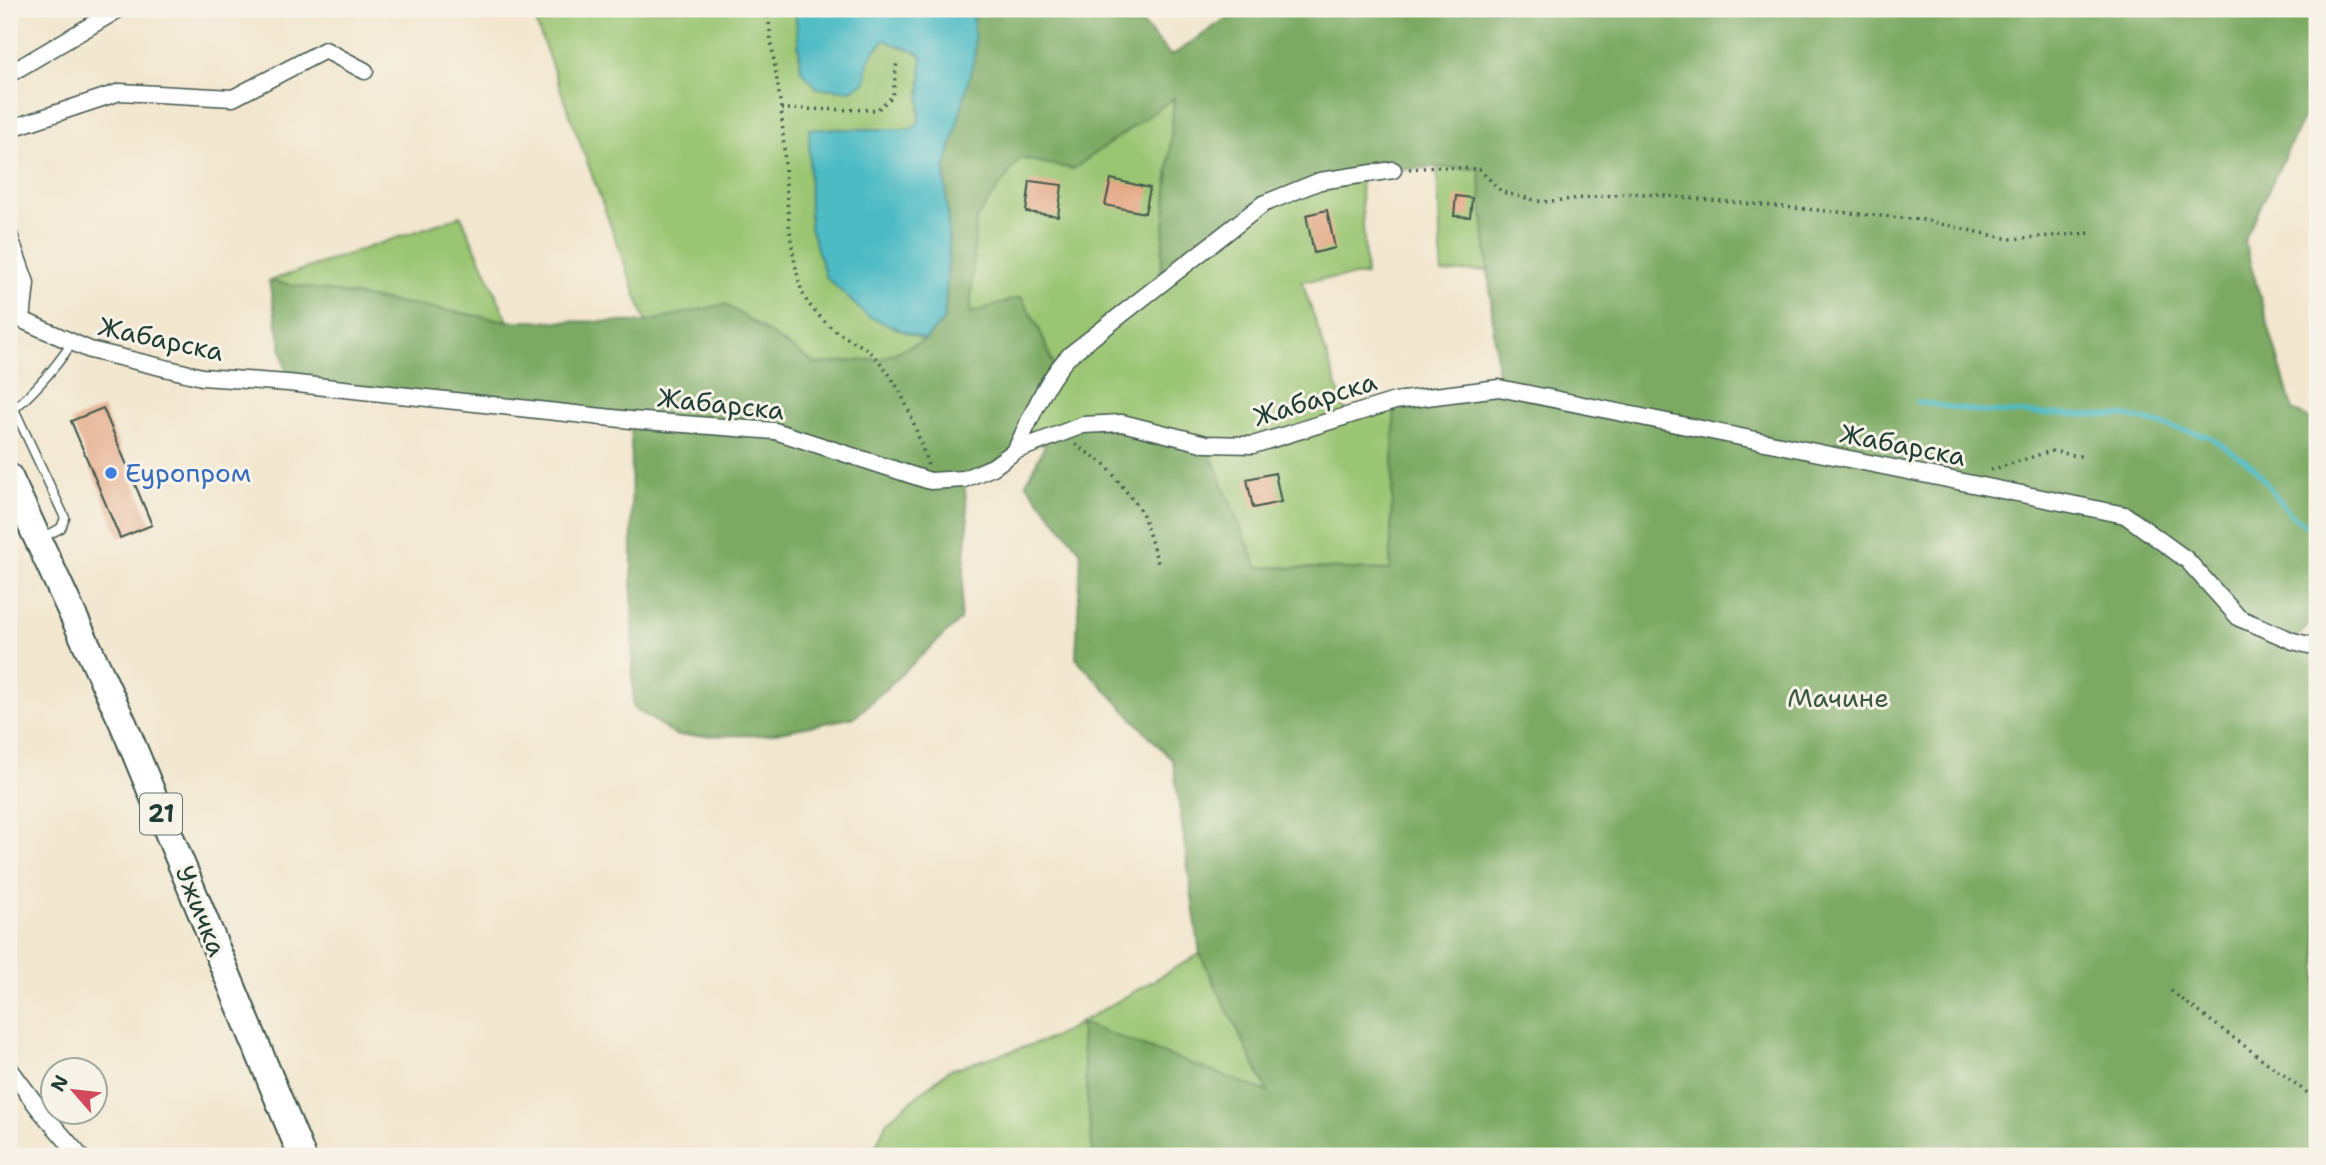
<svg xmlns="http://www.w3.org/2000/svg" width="2326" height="1165" font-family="'Shantell Sans',sans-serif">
	<rect width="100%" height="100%" fill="#f7f3e8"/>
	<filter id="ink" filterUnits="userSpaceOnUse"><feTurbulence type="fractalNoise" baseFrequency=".0143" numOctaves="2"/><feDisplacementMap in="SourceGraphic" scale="14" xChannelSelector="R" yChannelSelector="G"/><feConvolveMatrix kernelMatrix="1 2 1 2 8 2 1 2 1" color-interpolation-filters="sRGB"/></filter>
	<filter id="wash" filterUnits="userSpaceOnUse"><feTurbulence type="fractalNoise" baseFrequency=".00686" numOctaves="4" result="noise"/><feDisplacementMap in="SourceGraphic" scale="28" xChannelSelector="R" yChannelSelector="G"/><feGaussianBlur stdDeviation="1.57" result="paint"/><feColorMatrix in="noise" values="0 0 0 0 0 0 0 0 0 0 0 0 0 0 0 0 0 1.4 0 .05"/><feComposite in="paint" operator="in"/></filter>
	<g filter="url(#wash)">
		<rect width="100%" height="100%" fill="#f2e6ce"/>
		<!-- green -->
		<path fill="#9ac572" stroke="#5c8153" stroke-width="2" d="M531,9h264l6,61 66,-7 7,-12 12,-12c12,9 24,8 36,17l-3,66 -8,8 -102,-1 58,187 58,24 -44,19 -65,5 -91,-60 -79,18z
			M1174,97l-14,186 103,-79 97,-29 6,100 -64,6 45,135 48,-15 -5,169 -133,-3 -51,-123 -84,-21 -107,28 40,-82 -17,-43 -17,-28 -51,16 6,-95 44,-61 53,11z
			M1437,167l42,2 9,101 -46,3z
			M461,216l47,105 -239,-40z
			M1200,954l69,139 -189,-70 13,133h-222l16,-35 62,-51 104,-32z"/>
		<!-- forest -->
		<path fill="#7baa64" stroke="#4d744c" stroke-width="2" d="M973,9h157l41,47 69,-47h1077v80l-73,152 49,170 24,11v195l-24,24 24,6v509h-1224l-13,-133 188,69 -68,-138 -27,-193 -97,-103 5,-106 -55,-69 23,-46 34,-12 123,19 51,123 133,3 5,-169 104,-13 -20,-219 -42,-2 -44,3 -130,34 -103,80 14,-186 -101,71 -53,-11 -44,61 -6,94 51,-16 17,29 17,44 -40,81 -51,28 4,43 -8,98 -105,97 -90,18 -88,1 -44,-29 -2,-287 -343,-37 -19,-102 239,40 138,1 79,-18 91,60 65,-5 44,-19 19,-21 5,-72 -4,-77 30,-115z"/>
		<!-- water -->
		<path fill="#4dbbc4" stroke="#367c7c" stroke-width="2" d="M795,9h178l2,46 -30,116 4,76 -5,72 -19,21 -58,-24 -41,-39 -16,-50 -1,-98h102l8,-7 3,-66c-11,-9 -24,-8 -37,-16 -15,14 -18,20 -19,42l-16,8 -33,-2 -16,-18z"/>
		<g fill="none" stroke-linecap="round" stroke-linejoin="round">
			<!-- stream -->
			<path stroke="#4dbbc4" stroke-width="5" d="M1917,402l65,10 145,4 81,20 45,30 37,48 27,19"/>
		</g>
		<g id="blocks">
			<!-- building -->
			<path fill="#e3a582" d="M1111,179l39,9 -5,25 -40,-8z
				M1030,181l32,4 -4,31 -32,-4z
				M1456,196l16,2 -2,19 -16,-1z
				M1327,210l8,38 -21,5 -8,-38z
				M103,408l49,117 -32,13 -49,-117z
				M1275,473l6,29 -28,6 -6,-29z"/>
		</g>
	</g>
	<g filter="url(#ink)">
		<use href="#blocks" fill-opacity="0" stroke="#3f564b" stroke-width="2"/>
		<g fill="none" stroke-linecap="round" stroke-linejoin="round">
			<!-- lane casing -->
			<g stroke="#3f564b" stroke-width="11">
				<path id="lane" d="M14,409l51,109 -4,10 -19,10
					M9,413c26,-21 44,-42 63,-70"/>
			</g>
			<!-- street casing -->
			<g stroke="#3f564b" stroke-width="19">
				<path id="street" d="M9,74l110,-65
					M9,129l111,-37 113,6 92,-48 40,21
					M9,235l17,48 -4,37
					M9,317l13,3 68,30 112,27 86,6 343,37 144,11 155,50 34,-2 29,-12 22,-16 68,-26 39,-2 84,21 47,1 142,-44 104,-13 626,127 62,45 52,58 54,23 24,6
					M1015,451c17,-34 29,-70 56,-97l192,-150 57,-23 73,-11
					M9,1068l31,42 40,46"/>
			</g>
			<!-- primary casing -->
			<g stroke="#3f564b" stroke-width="30">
				<path id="primary" d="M9,477l114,246 179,433"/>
			</g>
			<!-- path -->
			<path stroke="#3f564b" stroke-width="3.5" stroke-dasharray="2 5" stroke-linecap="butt" d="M768,9c2,34 9,67 13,100 5,52 4,103 14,154 3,14 5,28 13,40 8,11 20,23 31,30 10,7 22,11 31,19 33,31 44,72 58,113
				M781,109l96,1 16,-14 4,-36
				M1409,169l28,-2 42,2 23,23 40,10 93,-9 288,27 86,19 83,-6
				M1075,445l30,19 37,48 16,51
				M1991,470l60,-19 34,6
				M2171,991l146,109"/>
			<!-- lane -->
			<use href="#lane" stroke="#fff" stroke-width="8"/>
			<!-- street -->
			<use href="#street" stroke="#fff" stroke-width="16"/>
			<!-- primary -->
			<use href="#primary" stroke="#fff" stroke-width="26"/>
		</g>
	</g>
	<!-- markers -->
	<circle fill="#3f7fe0" stroke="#f7f3e8" stroke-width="2.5" cx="111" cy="473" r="7"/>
	<g text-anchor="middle" stroke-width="6" stroke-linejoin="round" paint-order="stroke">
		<!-- shield labels -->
		<rect fill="#f7f3e8" stroke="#60746a" stroke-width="2" x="140" y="793.5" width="42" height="41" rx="5"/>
		<g font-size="24" font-weight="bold" fill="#1f3d34">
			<text x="161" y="822">21</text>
		</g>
		<!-- street labels -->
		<g font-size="26" fill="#1f3d34" stroke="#f7f3e8">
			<text transform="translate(161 339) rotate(12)" y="9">Жабарска</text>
			<text transform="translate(1315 399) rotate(-17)" y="9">Жабарска</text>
			<text transform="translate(721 404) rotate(6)" y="9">Жабарска</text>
			<text transform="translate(1903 445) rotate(11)" y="9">Жабарска</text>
			<text transform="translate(201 911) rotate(68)" y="9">Ужичка</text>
		</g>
		<!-- shop labels -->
		<g font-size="26" fill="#366cbe" stroke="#f7f3e8" text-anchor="start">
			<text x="125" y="482">Еуропром</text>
		</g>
		<!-- park labels -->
		<g font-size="26" fill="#385840" stroke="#f7f3e8">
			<text x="1838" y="707">Мачине</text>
		</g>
	</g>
	<!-- margin -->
	<rect width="2326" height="1165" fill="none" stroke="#f7f3e8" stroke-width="35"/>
	<!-- north arrow -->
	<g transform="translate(74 1091) rotate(298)"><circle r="33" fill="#f7f3e8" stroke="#a1aaa0" stroke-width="2"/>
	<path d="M0-5L12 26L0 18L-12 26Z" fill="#d1495b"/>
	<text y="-10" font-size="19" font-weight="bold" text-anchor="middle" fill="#1f3d34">N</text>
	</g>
</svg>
